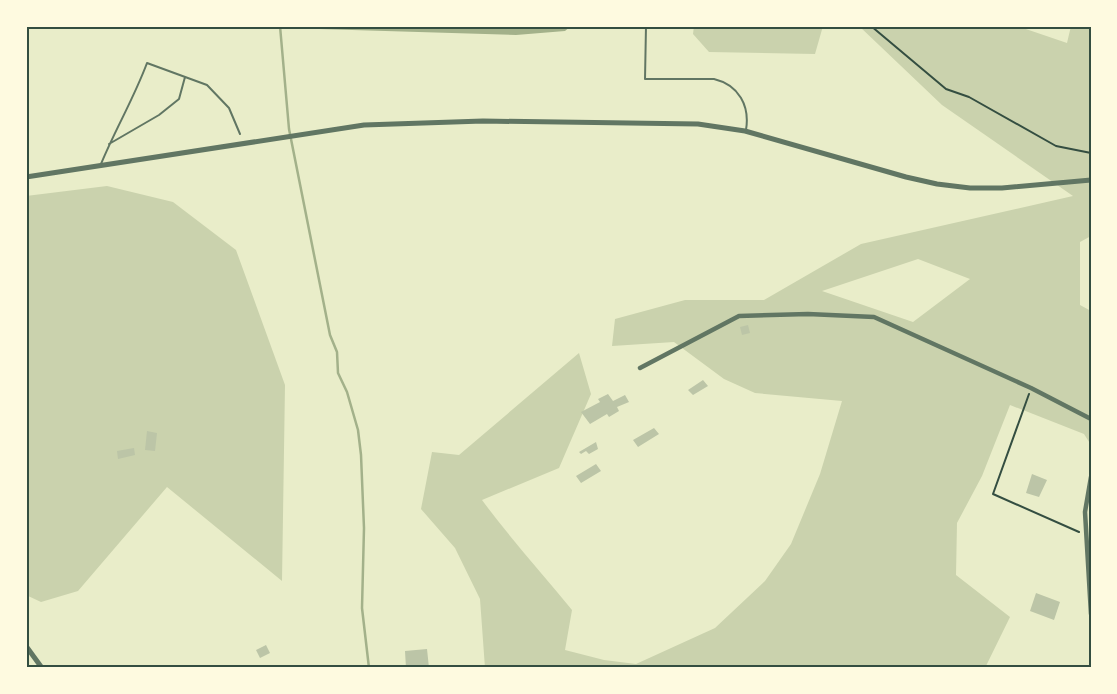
<svg xmlns="http://www.w3.org/2000/svg" width="1117" height="694" font-family="'Source Sans 3',sans-serif">
	<rect width="100%" height="100%" fill="#e9edc9"/>
	<!-- green -->
	<path fill="#cad2ad" fill-rule="evenodd" d="M694,26h129l-8,28 -106,-2 -16,-18z
		M859,26h158l50,17 4,-17h20v210l-11,6v63l11,6v134l-7,-11 -74,-29 -28,71 -25,47 -1,52 54,42 -25,51h-500l-5,-69 -25,-51 -34,-39 11,-57 27,3 120,-102 12,41 -32,74 -77,32c28,38 60,73 90,110l-7,40 39,10 32,4 79,-36 50,-47 26,-37 29,-70 22,-73 -87,-8 -31,-14 -50,-37 -62,4 3,-27 70,-19h79l97,-56 212,-48 -131,-91zM918,259l52,20 -57,43 -91,-31z
		M107,186l66,16 63,48 49,135 -3,196 -115,-94 -89,104 -37,11 -15,-7v-399z"/>
	<!-- water -->
	<path fill="#a3b18a" d="M311,26h260l-6,5 -49,4 -197,-6z"/>
	<g fill="none" stroke-linecap="round" stroke-linejoin="round">
		<!-- stream -->
		<path stroke="#a3b18a" stroke-width="2.5" d="M280,26l9,103 41,206 7,17 1,21 9,19 11,38 3,25 3,73 -2,80 7,60"/>
	</g>
	<!-- building -->
	<path fill="#bcc5a7" d="M748,325l2,8 -8,2 -2,-8z
		M703,380l5,6 -15,9 -5,-5z
		M608,394l5,7 12,-6 4,7 -12,5 2,4 -10,6 -2,-3 -17,10 -9,-12 19,-10 -2,-3z
		M654,428l5,6 -21,13 -5,-7z
		M147,431l10,2 -2,18 -10,-1z
		M596,442l2,7 -9,5 -3,-3 -5,3 -2,-2z
		M134,448l1,7 -17,4 -1,-8z
		M596,464l5,7 -20,12 -5,-7z
		M1032,474l15,6 -8,17 -13,-4z
		M1036,593l24,9 -6,18 -24,-9z
		M266,645l4,8 -10,5 -4,-8z
		M427,649l2,19h-23l-1,-17z"/>
	<g fill="none" stroke-linecap="round" stroke-linejoin="round">
		<!-- path -->
		<path stroke="#344e41" stroke-width="2" d="M871,26l75,63 23,8 87,49 35,7
			M1029,394l-36,100 86,38"/>
		<!-- service -->
		<path stroke="#617663" stroke-width="2" d="M646,26l-1,53h69c25,6 36,27 32,51
			M109,144l50,-29 20,-16 6,-22
			M101,164c14,-34 33,-66 46,-101l60,22 22,23 11,26"/>
		<!-- minor -->
		<path stroke="#617663" stroke-width="4.5" d="M640,368l99,-52 69,-2 66,3 157,71 60,31
			M1091,477l-6,35 6,102"/>
		<!-- tertiary -->
		<path stroke="#617663" stroke-width="5" d="M26,177l338,-52 119,-4 215,3 47,7 161,46 31,7 33,4h32l89,-8
			M26,646l16,22"/>
	</g>
	<!-- border -->
	<rect width="1117" height="694" fill="none" stroke="#fefae0" stroke-width="55"/>
	<rect x="28" y="28" width="1062" height="638" fill="none" stroke="#344e41" stroke-width="2"/>
</svg>
